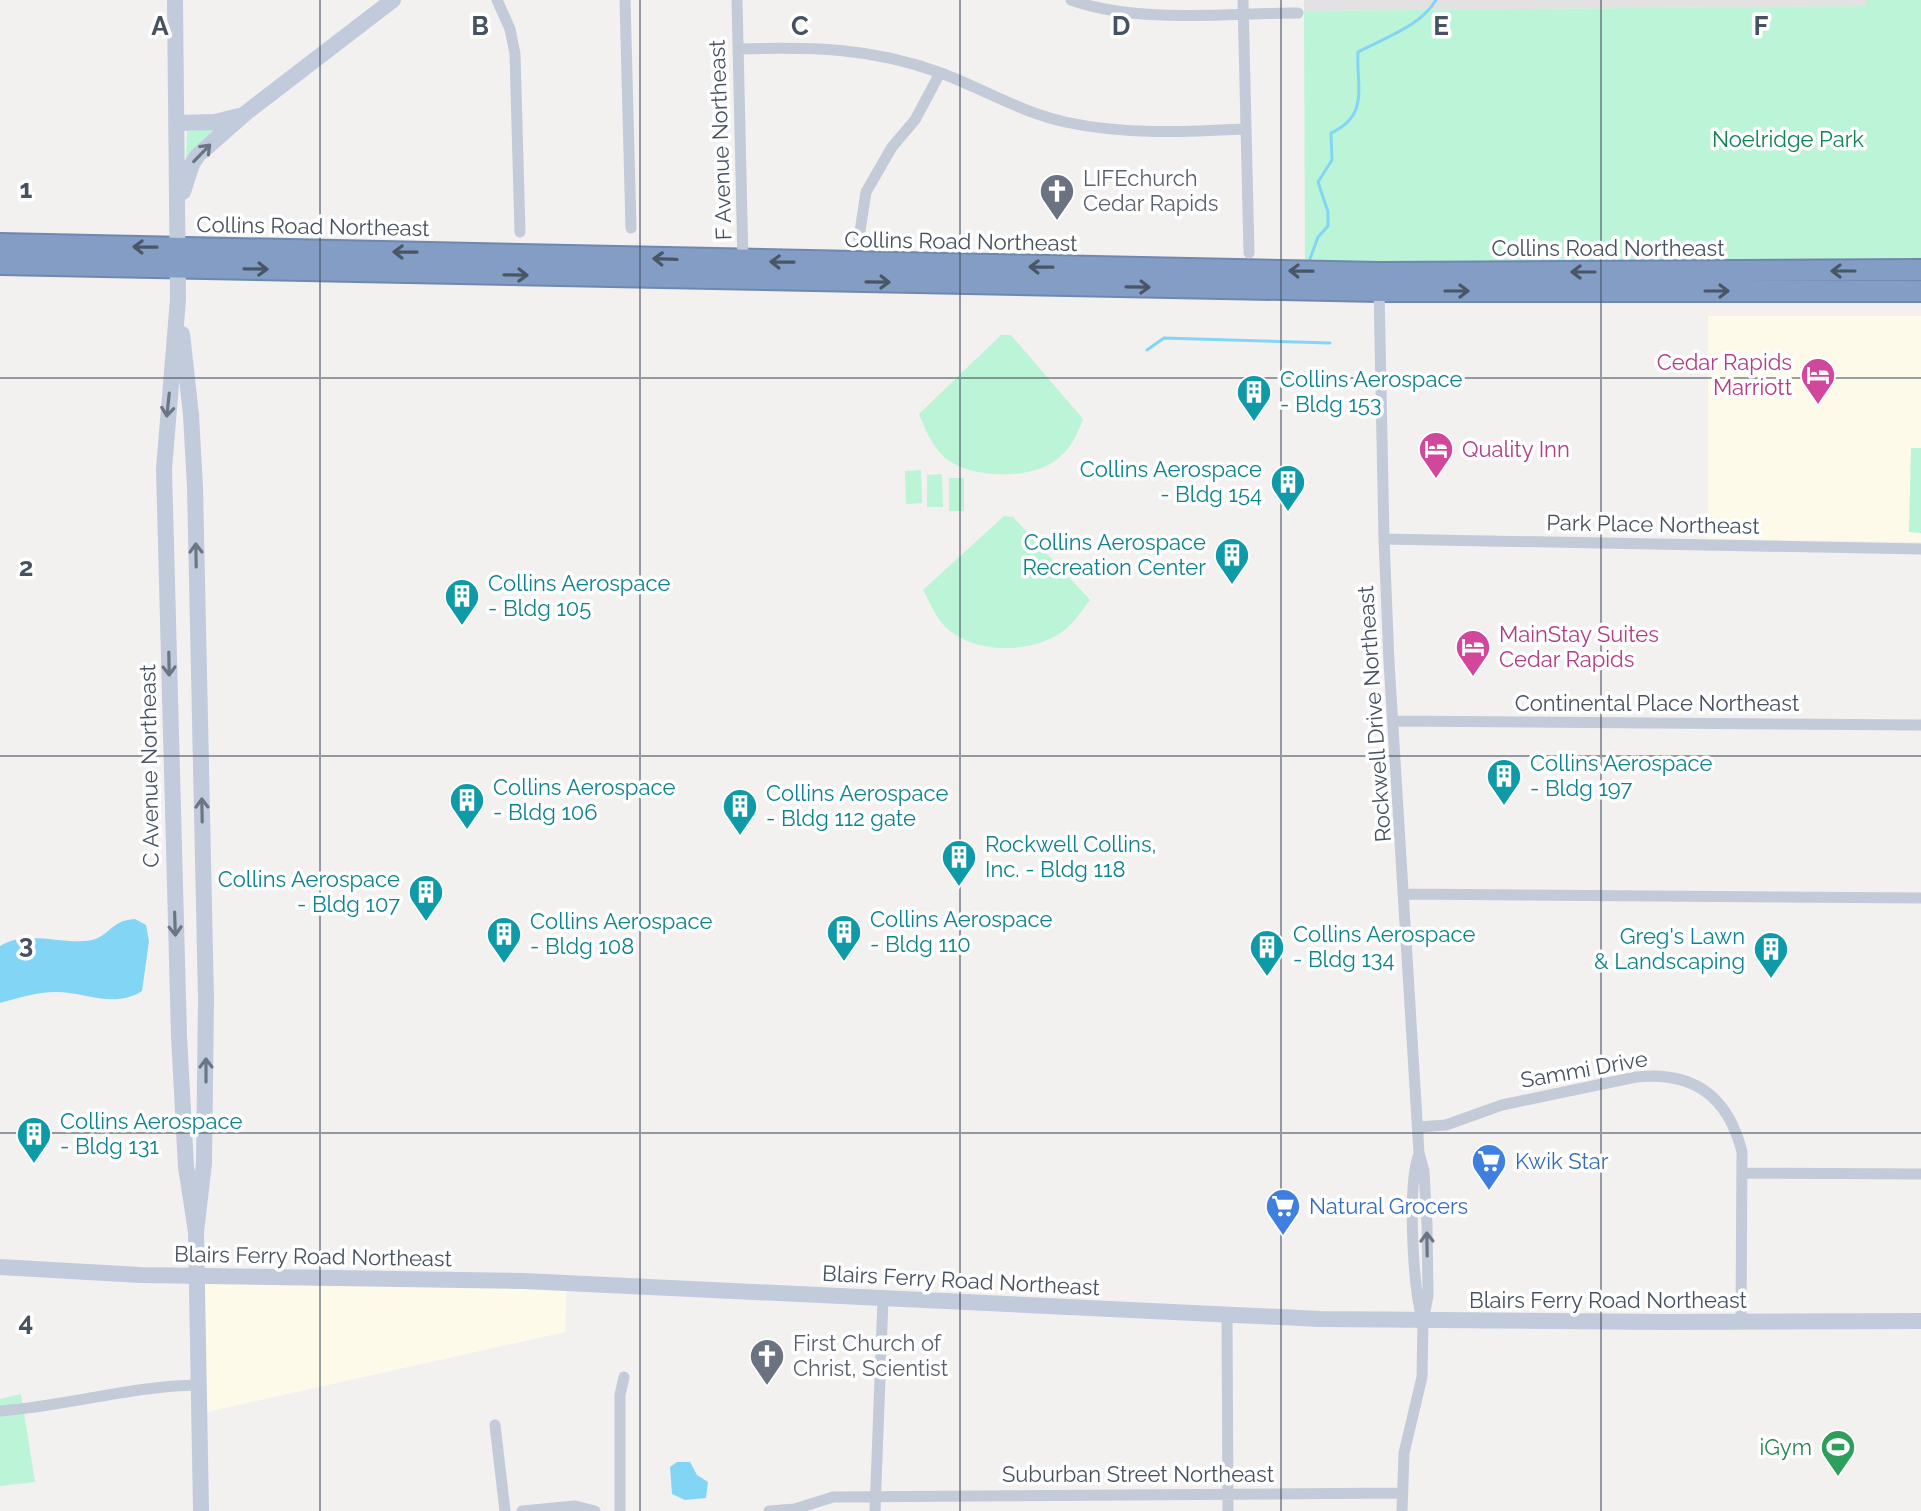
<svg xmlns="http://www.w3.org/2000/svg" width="1921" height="1511" font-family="Raleway,sans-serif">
	<rect width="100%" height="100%" fill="#f3f0f0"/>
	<!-- commercial -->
	<path fill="#fefae9" d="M1708,316h213v226l-213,-3z
		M196,1276l371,7 -2,49 -367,82z"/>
	<!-- education -->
	<path fill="#e4e1e2" d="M1304,0h563v6l-563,5z"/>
	<!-- green -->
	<path fill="#bbf4d6" d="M1867,0h54v270l-616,1 -1,-260 562,-5z
		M224,128l-38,35 1,-32z
		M1001,335h10l72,84c-6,16 -12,30 -27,41 -25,20 -88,19 -112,-3 -12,-11 -19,-28 -25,-43z
		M1911,448h10v85l-12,-1z
		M921,470l1,33 -16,1 -1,-33z
		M942,474l1,33h-16v-32z
		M949,478h15v33h-15z
		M1004,516l9,1 77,83c-7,9 -15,21 -24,29 -32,26 -97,27 -125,-7 -7,-9 -12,-22 -18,-32z
		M21,1394l14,88 -35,4v-87z"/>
	<!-- water -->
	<path fill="#83d5f6" d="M135,919l11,6 3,16 -7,50c-28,18 -56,1 -86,1 -20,0 -37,6 -56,11v-57c25,-16 56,-3 85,-5 24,-1 24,-21 50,-22z
		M677,1462h13l7,13 11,7 -2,16 -21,2 -13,-6 -2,-27z"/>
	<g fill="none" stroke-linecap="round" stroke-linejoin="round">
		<!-- stream -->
		<path stroke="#83d5f6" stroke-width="3" d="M1310,259l8,-22 10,-11v-14l-10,-30 14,-22 -1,-27c39,-18 25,-46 27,-81 26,-14 63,-26 78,-52
			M1147,350l17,-12 166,5"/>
		<!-- highway casing -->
		<g stroke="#6e88b0" stroke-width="24">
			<path id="highway" d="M0,244l1379,29 542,-3
				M0,264l1379,27h542"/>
		</g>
		<!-- street -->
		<path stroke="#c2cbd7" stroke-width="11" d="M497,0l13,29 5,25 5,178
			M625,0l6,228
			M737,0l6,263
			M1071,0c67,24 156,13 227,13
			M1243,0l6,253
			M738,49c73,-2 132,-2 203,24 42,16 80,39 124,49 60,13 120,10 181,7
			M859,238l7,-46 26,-45 23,-27 25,-47
			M1379,289l5,250 5,123 30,491 5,18 3,54 1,71 -5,25 -1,56 -18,76 -2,58
			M1384,539l537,10
			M1394,721l527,4
			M1405,894l516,4
			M1419,1127l27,-2 56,-20 134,-28c57,-6 92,19 106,75l-1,170
			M1419,1154c-12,31 -6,131 3,165
			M1743,1173l178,1
			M1227,1315l1,196
			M0,1411c67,-5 131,-25 197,-26
			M495,1425l10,86
			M522,1511l53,-5 20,5
			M620,1511v-116l4,-18
			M769,1511l26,-2 38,-12 569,-4
			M875,1511l8,-212"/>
		<!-- secondary -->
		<path stroke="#c1cbdb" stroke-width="16" d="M175,0l3,299 -14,170 15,567 7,131 10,65
			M178,123l37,-1 24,-6
			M183,192l9,-28 6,-9 49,-43 146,-112
			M182,334l9,81 4,72 11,512 -2,164 -8,69 5,279
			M0,1267l140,8 384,6 796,38 346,3 255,-1"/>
		<!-- highway -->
		<use href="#highway" stroke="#839dc4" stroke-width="20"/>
	</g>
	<!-- one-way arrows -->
	<defs><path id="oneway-shaft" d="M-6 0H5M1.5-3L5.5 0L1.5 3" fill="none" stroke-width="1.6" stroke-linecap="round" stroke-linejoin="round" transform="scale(2)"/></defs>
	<g stroke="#6b7685">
		<use href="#oneway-shaft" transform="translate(202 153) rotate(-46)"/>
		<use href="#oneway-shaft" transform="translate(168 405) rotate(96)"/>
		<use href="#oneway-shaft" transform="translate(196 555) rotate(-91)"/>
		<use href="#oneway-shaft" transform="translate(169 664) rotate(89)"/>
		<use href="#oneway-shaft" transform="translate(202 810) rotate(-91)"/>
		<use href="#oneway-shaft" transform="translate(175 924) rotate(88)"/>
		<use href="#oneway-shaft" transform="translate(206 1070) rotate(-90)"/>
	</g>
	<g stroke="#495665">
		<use href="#oneway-shaft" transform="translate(145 247) rotate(-179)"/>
		<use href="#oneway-shaft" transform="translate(405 252) rotate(-179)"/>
		<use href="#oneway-shaft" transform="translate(665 259) rotate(-178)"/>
		<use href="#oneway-shaft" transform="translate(782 262) rotate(-179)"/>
		<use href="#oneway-shaft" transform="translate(1041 267) rotate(-179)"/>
		<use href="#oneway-shaft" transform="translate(256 269) rotate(1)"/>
		<use href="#oneway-shaft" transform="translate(1301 271) rotate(-179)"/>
		<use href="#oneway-shaft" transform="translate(1843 271) rotate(180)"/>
		<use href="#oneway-shaft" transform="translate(1583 272) rotate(180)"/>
		<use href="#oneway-shaft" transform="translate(516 275) rotate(1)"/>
		<use href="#oneway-shaft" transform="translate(878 282) rotate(1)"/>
		<use href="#oneway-shaft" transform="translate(1138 287) rotate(1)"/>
		<use href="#oneway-shaft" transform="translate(1457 291)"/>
		<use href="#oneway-shaft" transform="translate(1717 291)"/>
	</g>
	<use stroke="#6b7684" href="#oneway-shaft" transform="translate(1427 1244) rotate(-91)"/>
	<!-- grid -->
	<path fill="none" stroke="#465260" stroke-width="2" stroke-opacity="0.55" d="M320,0v1511M640,0v1511M960,0v1511M1281,0v1511M1601,0v1511M0,378h1921M0,756h1921M0,1133h1921"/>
	<!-- icons -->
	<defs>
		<g id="church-pin" transform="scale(1.8)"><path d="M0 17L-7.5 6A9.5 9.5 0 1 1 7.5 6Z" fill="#6b7280" stroke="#fff"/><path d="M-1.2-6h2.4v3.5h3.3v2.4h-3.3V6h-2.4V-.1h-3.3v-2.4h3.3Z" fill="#fff"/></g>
		<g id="hotel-pin" transform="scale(1.8)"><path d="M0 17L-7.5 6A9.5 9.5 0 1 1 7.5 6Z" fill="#d1479c" stroke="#fff"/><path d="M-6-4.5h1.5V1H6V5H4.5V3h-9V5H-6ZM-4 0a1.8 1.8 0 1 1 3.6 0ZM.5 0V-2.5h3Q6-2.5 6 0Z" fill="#fff"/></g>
		<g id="building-pin" transform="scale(1.8)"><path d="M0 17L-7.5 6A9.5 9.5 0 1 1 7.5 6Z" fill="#0f9aa8" stroke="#fff"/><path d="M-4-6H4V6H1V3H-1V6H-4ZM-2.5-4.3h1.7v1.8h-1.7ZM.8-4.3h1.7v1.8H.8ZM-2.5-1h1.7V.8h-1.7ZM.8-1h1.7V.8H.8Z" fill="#fff"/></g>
		<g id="supermarket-pin" transform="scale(1.8)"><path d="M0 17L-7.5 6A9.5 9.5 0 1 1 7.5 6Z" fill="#3f7fe0" stroke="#fff"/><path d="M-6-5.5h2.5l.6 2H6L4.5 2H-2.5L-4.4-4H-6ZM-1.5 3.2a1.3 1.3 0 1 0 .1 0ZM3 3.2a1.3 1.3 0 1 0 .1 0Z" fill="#fff"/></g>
		<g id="stadium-pin" transform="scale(1.8)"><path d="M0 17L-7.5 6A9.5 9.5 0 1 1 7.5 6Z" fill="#2e9e5b" stroke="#fff"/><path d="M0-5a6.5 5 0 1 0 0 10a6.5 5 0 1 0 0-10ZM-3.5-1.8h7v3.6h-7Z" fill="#fff"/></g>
	</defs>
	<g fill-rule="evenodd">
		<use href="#church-pin" x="1057" y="191"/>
		<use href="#hotel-pin" x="1818" y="375"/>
		<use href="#building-pin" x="1254" y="392"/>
		<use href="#hotel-pin" x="1436" y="449"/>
		<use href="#building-pin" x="1288" y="482"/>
		<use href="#building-pin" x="1232" y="555"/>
		<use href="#building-pin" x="462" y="596"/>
		<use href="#hotel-pin" x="1473" y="647"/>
		<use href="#building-pin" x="1504" y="776"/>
		<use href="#building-pin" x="467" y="800"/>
		<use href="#building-pin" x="740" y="806"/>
		<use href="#building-pin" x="959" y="857"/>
		<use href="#building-pin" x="426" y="892"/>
		<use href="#building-pin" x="844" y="932"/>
		<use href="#building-pin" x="504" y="934"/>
		<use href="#building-pin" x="1267" y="947"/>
		<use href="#building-pin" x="1771" y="949"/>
		<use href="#building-pin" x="34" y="1134"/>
		<use href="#supermarket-pin" x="1489" y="1161"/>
		<use href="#supermarket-pin" x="1283" y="1206"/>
		<use href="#church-pin" x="767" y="1356"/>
		<use href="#stadium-pin" x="1838" y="1447"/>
	</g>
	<g text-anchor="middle" stroke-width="7" stroke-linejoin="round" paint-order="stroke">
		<!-- park labels -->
		<g font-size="22" fill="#0d8553" stroke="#fff">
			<text x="1788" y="147">Noelridge Park</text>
		</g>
		<!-- street labels -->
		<g font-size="22" fill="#465260" stroke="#fff">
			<text transform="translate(720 140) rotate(-92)" y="8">F Avenue Northeast</text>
			<text transform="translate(313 226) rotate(1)" y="8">Collins Road Northeast</text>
			<text transform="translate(961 241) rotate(1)" y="8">Collins Road Northeast</text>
			<text x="1608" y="256">Collins Road Northeast</text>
			<text transform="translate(1653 524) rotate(1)" y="8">Park Place Northeast</text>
			<text x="1657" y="711">Continental Place Northeast</text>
			<text transform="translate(1374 714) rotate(-94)" y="8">Rockwell Drive Northeast</text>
			<text transform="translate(149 766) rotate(-91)" y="8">C Avenue Northeast</text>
			<text transform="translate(1584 1069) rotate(-10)" y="8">Sammi Drive</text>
			<text transform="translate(313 1256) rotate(1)" y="8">Blairs Ferry Road Northeast</text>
			<text transform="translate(961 1280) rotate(3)" y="8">Blairs Ferry Road Northeast</text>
			<text x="1608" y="1308">Blairs Ferry Road Northeast</text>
			<text x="1138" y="1482">Suburban Street Northeast</text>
		</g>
		<!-- worship labels -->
		<g font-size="22" fill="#5b616d" stroke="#fff" text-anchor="start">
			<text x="1083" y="186">LIFEchurch<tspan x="1083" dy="25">Cedar Rapids</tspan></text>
			<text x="793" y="1351">First Church of<tspan x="793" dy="25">Christ, Scientist</tspan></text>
		</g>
		<!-- hotel labels -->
		<g font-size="22" fill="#b23c85" stroke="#fff" text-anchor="start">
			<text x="1792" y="370" text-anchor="end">Cedar Rapids<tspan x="1792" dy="25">Marriott</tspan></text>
			<text x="1462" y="457">Quality Inn</text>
			<text x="1499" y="642">MainStay Suites<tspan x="1499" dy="25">Cedar Rapids</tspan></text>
		</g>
		<!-- culture labels -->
		<g font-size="22" fill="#0d838f" stroke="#fff" text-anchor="start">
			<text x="1280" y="387">Collins Aerospace<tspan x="1280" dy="25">- Bldg 153</tspan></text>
			<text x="1262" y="477" text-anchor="end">Collins Aerospace<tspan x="1262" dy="25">- Bldg 154</tspan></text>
			<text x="1206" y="550" text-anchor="end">Collins Aerospace<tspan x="1206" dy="25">Recreation Center</tspan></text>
			<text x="488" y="591">Collins Aerospace<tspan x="488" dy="25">- Bldg 105</tspan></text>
			<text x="1530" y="771">Collins Aerospace<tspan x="1530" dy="25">- Bldg 197</tspan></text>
			<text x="493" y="795">Collins Aerospace<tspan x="493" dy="25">- Bldg 106</tspan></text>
			<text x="766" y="801">Collins Aerospace<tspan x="766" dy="25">- Bldg 112 gate</tspan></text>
			<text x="985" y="852">Rockwell Collins,<tspan x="985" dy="25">Inc. - Bldg 118</tspan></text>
			<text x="400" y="887" text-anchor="end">Collins Aerospace<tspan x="400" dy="25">- Bldg 107</tspan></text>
			<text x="870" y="927">Collins Aerospace<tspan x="870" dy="25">- Bldg 110</tspan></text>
			<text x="530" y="929">Collins Aerospace<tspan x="530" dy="25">- Bldg 108</tspan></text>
			<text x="1293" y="942">Collins Aerospace<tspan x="1293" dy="25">- Bldg 134</tspan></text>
			<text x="1745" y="944" text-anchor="end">Greg's Lawn<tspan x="1745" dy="25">&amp; Landscaping</tspan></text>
			<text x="60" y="1129">Collins Aerospace<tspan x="60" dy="25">- Bldg 131</tspan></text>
		</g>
		<!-- shop labels -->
		<g font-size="22" fill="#366cbe" stroke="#fff" text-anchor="start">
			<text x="1515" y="1169">Kwik Star</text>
			<text x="1309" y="1214">Natural Grocers</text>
		</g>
		<!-- leisure labels -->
		<g font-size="22" fill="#27864d" stroke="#fff" text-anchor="end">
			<text x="1812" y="1455">iGym</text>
		</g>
	</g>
	<g font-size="26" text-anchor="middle" font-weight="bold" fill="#465260" stroke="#fff" stroke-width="7" stroke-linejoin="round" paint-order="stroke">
		<text x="160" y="35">A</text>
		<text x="480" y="35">B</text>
		<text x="800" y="35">C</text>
		<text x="1121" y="35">D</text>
		<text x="1441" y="35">E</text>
		<text x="1761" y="35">F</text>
		<text x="26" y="198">1</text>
		<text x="26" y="576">2</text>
		<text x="26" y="953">3</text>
		<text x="26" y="1331">4</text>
	</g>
</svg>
